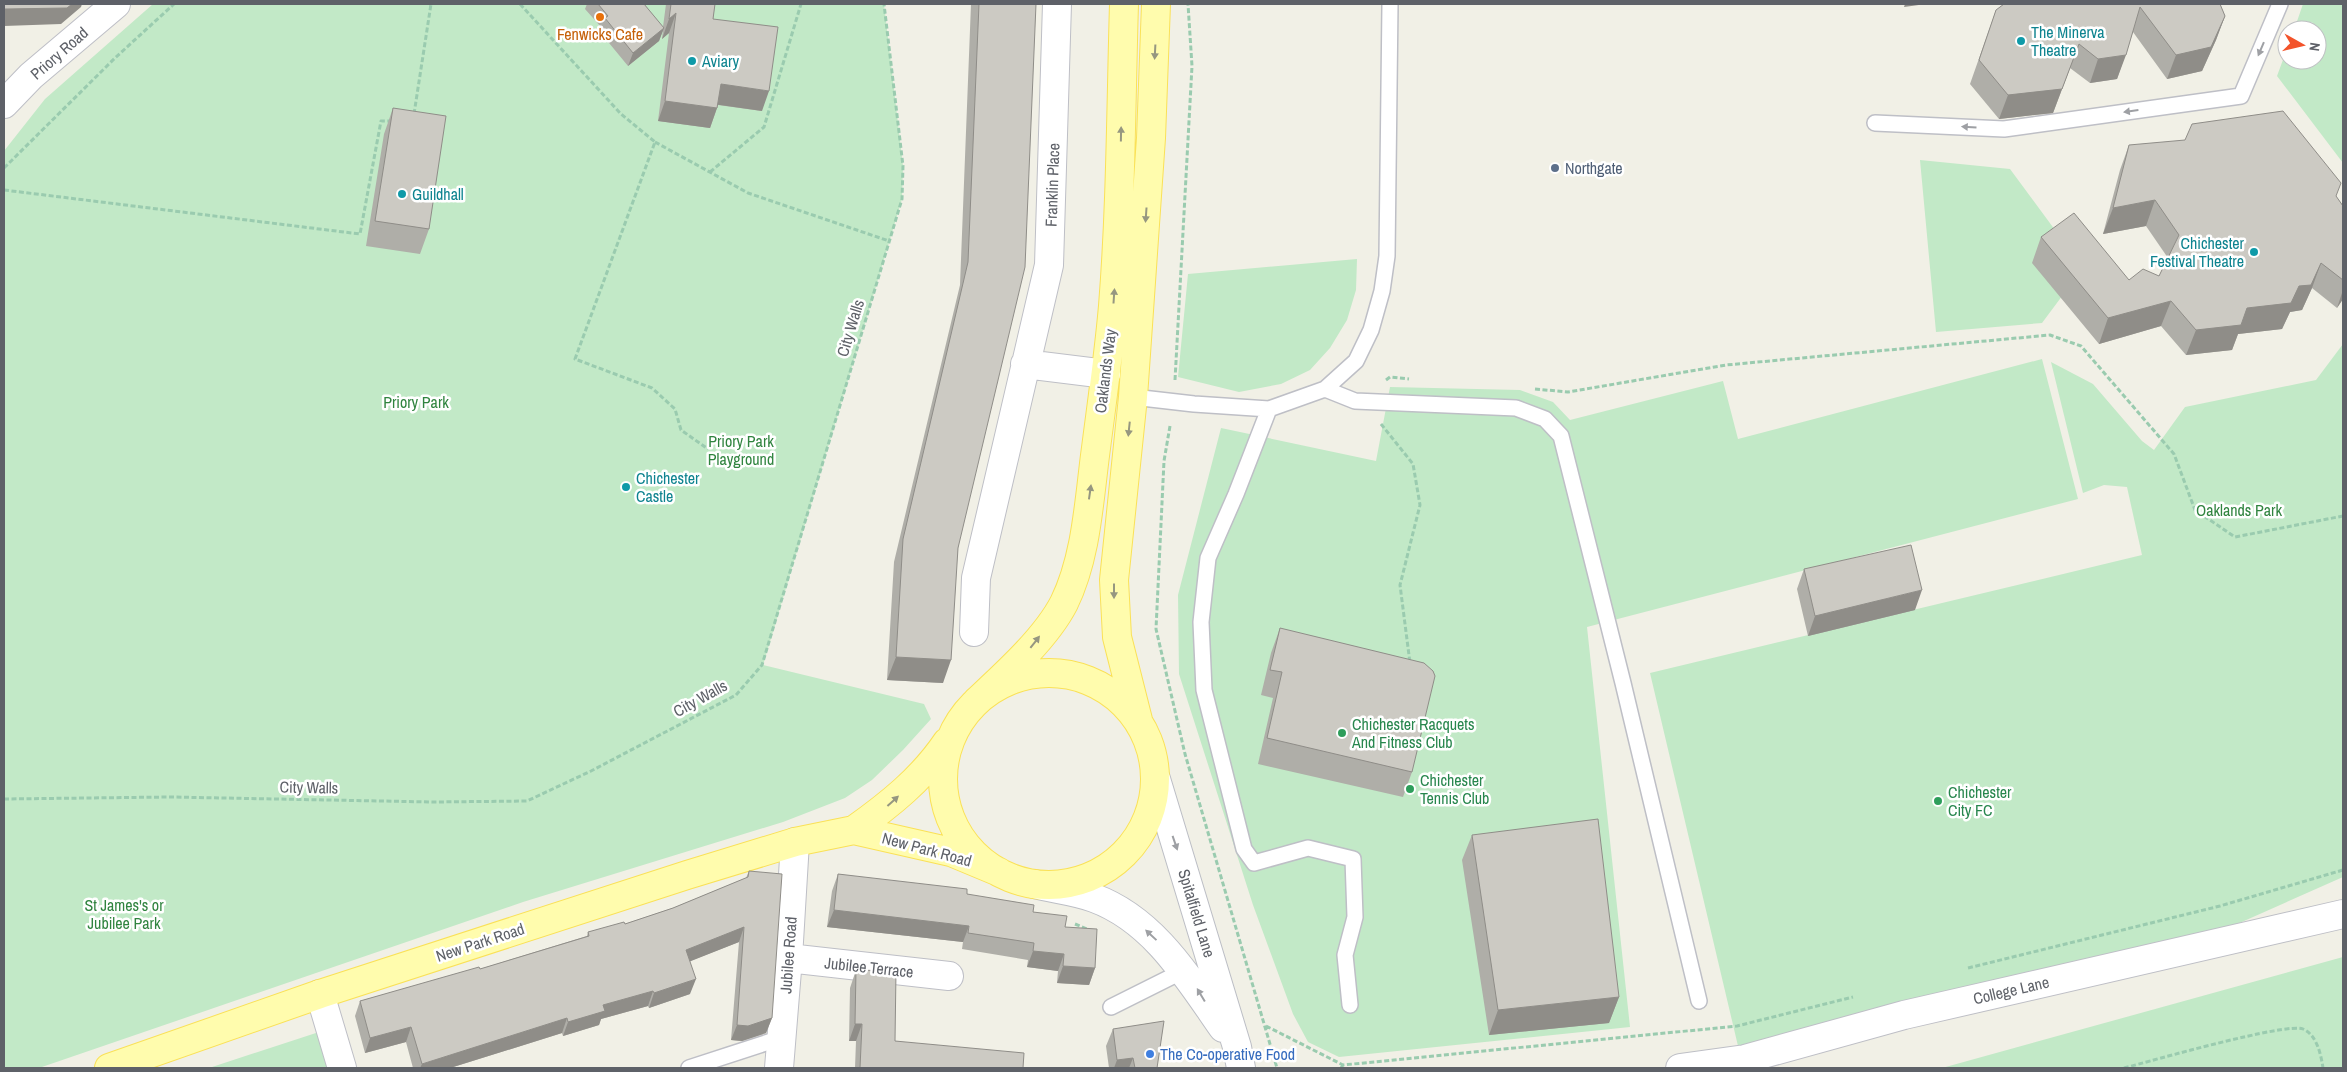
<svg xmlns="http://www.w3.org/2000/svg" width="2347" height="1072" font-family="'Archivo Narrow',sans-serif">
	<rect width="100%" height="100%" fill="#f1f0e6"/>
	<!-- green -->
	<path fill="#c2e9c7" d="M153,4h731l19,162 -1,33 -139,466 161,39 7,15 -28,31 -31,30 -27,18 -62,24 -260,80 -484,166h-35v-917l41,-52z
		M2303,4h40v159l-66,-87 10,-27v11h30v-30h-23z
		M1920,160l90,9 73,99 -41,55 -106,9z
		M1357,259l-1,31 -9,30 -17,28 -20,22 -29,14 -42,8 -61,-15 10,-103z
		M2343,344v533l-117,52 -488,117 -88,-373 492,-118 -15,-68 -23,-2 -21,8 -32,-131 42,22 49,57 12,9 31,-43 131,-27z
		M2042,359l36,140 -491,128 43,400 -291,30 -31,-15 -15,-28 -40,-109 -74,-231 -1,-79 43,-167 155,33 14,-74 130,3 33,12 17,18 153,-39 15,58z
		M2343,957v111h-401z
		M319,1032l8,36h-118z"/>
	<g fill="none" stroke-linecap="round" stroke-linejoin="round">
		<!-- service casing -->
		<g stroke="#bebfc6" stroke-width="18">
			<path id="service" d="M1875,123l129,6 237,-33 39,-92
				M1325,389l30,12 161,7 29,11 16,17 62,247 76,318
				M1133,397l61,7 75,5 56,-20 31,-28 15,-31 11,-39 5,-35 3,-252
				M1269,409l-33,85 -28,64 -7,64 3,68 40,159 10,14 54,-15 45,11 2,58 -10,38 5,50
				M1111,1007l72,-36
				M689,1068l92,-30"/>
		</g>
		<!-- minor casing -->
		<g stroke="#bebfc6" stroke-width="30">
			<path id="minor" d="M4,104l27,-28 85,-72
				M1025,364l81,10
				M974,632l2,-54 73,-313 8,-261
				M788,958l161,18
				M320,994l22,74
				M779,1068l9,-110 7,-116"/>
		</g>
		<!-- tertiary casing -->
		<g stroke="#bebfc6" stroke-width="30">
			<path id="tertiary" d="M1680,1068l65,-9 159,-44 439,-101"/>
		</g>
		<!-- secondary casing -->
		<g stroke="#bcbec5" stroke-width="30">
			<path id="secondary" d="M1156,779l81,268 4,21
				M1034,884c20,5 41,7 60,14 60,22 94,80 129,130"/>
		</g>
		<!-- primary casing -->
		<g stroke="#fae157" stroke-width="30">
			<path id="primary" d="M943 779a106 106 0 1 1 212 0a106 106 0 1 1-212 0Z
				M977,701c29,-27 69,-63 87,-98 23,-47 25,-104 32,-155 6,-47 13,-95 17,-142 8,-101 8,-202 11,-302
				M1138,720l-21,-83 -3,-57 19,-183 18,-259 5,-134
				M854,830c35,-25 68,-51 93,-88
				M109,1068l211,-74 367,-119 108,-33 59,-12 97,22 48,20"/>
		</g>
		<!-- path -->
		<path stroke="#9acbaf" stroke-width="3" stroke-dasharray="5 2.5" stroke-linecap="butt" d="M520,4l101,110 34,28 -80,217 77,29 23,21 6,21 27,19
			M414,114l17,-110
			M655,142l93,51 141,48
			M4,168l111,-110 59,-54
			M710,172l54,-45 37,-123
			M4,190l356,44 21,-113h11
			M1175,380l17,-314 -4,-62
			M1386,380l4,-3 19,2
			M1535,389l33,3 158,-27 324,-30 31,11 93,108 21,56 40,27 108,-21
			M1381,424l32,40 7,41 -20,80 10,78
			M1170,426l-6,35 -8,168 29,125 92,314
			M4,799l166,-2 263,5 94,-1 64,-30 145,-76 26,-30 140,-466 1,-33 -19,-162
			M1075,924l12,5
			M1968,968l252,-62 123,-36
			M1266,1026l77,39
			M1341,1068l2,-3 394,-39 116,-29
			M2124,1068c27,-7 163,-46 179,-39 14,6 18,26 20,39"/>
		<!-- service -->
		<use href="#service" stroke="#fff" stroke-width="15"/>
		<!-- minor -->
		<use href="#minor" stroke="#fff" stroke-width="28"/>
		<!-- tertiary -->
		<use href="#tertiary" stroke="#fff" stroke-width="28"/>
		<!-- secondary -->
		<use href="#secondary" stroke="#fff" stroke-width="28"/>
		<!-- primary -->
		<use href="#primary" stroke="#fffcad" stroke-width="28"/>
	</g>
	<!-- wall -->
	<path fill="#afaea8" d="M587,4h57l19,23 3,-23h49l-2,15 49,92 -44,-6 -1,3 -7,20 -52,-7 11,-88 -7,6 1,-9 -4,11 -31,25 -28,-34 1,-5 -16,-18z
		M971,4h65l-78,544 -15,135 -56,-3 7,-118 66,-277z
		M2220,4l5,12 -9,24 -14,31 -35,8 -34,-47 -16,47 -27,4 -20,-15 -17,45 -54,6 -29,-35 26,-74z
		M393,108l36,121 -9,25 -54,-8 18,-112z
		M2129,145l207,51 7,10v93l-6,9 -25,-20 -10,22 -12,2 -8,17 -44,5 -6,16 -46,5 -25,-29 -62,18 -67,-81 9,-26 88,43 30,-4 9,-18 -22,-32 -43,8 17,-64z
		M1804,569l111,41 -107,26 -11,-47z
		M1280,628l132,144 -9,25 -145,-33 15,-66 -12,-3 10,-42z
		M1472,835l147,162 -10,26 -120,12 -27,-175z
		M749,871l23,147 -6,15 -24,8 -11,-1 8,-98 -49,19v33l-41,14 -1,-2 -47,13 -2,6 -36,11 -1,-3 -112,35h-37l-7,-26 -41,11 -10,-37 5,-15 120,-32 107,-33 1,-4 37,-8 48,-16 73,-30z
		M838,874l129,20 66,18 32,15 30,41 -6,17 -32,-2 1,-12 -31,-4 1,-7 -66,-11 1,-7 -136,-15 5,-36z
		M856,970l39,71 128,27h-168l1,-27h-7l1,-53z
		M1113,1029l44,39h-48l-3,-22z"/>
	<!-- shaded-wall -->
	<path fill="#8f8d88" d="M72,4h10l-1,3 -20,17 -57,2v-17z
		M1905,4h21l-22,3z
		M676,13l-7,20 -7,6 7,-20z
		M2225,16l-9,24 -14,31 -35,8 9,-24z
		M664,28l-5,13 -31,25 5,-13z
		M2079,44l-26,69 -54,6 9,-24z
		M2126,55l-9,24 -27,4 8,-24z
		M721,84l48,7 -7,20 -49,-7z
		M665,101l52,7 -7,20 -52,-7z
		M2155,200l-9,26 -43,8 10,-26z
		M2321,263l-9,25 -10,22 -12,2 -8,17 -44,5 -6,16 -46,5 10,-25 103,-44z
		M2343,290v9l-6,9z
		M2171,301l-10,25 -62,18 9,-26z
		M1922,590l-7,20 -107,26 7,-20z
		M896,657l55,3 -8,23 -56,-3z
		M834,910l135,16 -6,16 -136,-15z
		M744,927l-5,15 -58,23 5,-15z
		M1033,951l31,3 -6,17 -31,-4z
		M1063,966l32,2 -6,17 -32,-2z
		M696,979l-6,15 -41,14 5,-15z
		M653,991l-5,15 -47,13 -2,6 -36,11 5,-14 35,-17z
		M1619,997l-10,26 -120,12 9,-25z
		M567,1018l-5,15 -112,35h-30l2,-4z
		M772,1018l-6,15 -24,8 -11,-1 6,-15z
		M855,1024h7l-6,17h-7z
		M411,1027l-5,15 -41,11 5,-15z
		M1133,1058l-4,10h-15l3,-8z"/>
	<!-- building -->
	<path fill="#cccac3" stroke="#8f8d88" d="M4,4h68l-5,4 -63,1z
		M598,4h46l20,24 -31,25 -28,-35 3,-2z
		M671,4h44l-2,15 65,8 -9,64 -48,-7 -4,24 -52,-7 11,-88 -7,6z
		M979,4h57l-11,263 -67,281 -7,112 -55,-3 7,-118 65,-277z
		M2004,4h216l5,12 -14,31 -35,8 -36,-48 -14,48 -28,4 -19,-15 -17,45 -54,6 -29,-35 17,-50z
		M393,108l53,8 -17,113 -54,-8z
		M2283,111l58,72 -5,13 7,10v74l-22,-17 -10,22 -12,1 -8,17 -44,5 -6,17 -45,5 -25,-29 -63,17 -67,-81 33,-24 55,67 14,-11 16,7 20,-41 -24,-35 -42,8 16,-63 56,-5 7,-16z
		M1911,545l11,45 -107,26 -11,-47z
		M1280,628l144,35 9,8 2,5 -23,96 -145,-34 15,-66 -12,-2z
		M1598,819l21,178 -121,13 -26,-175z
		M749,871l33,3 -10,144 -24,8 -11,-1 7,-98 -58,23 10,29 -42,14 -1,-2 -50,14 2,6 -37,11 -1,-4 -145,46 -11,-37 -41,11 -10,-37 119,-34 1,2 109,-33 -1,-4 36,-10 1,2 48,-16 75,-31z
		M838,874l129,15v5l67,11 -1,7 34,4 -2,11 32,2 -2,39 -32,-2 1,-12 -31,-3 1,-8 -66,-10 1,-7 -135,-16z
		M856,970l40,1 -1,70 129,12 -1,15h-163l2,-44h-7z
		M1164,1021l-7,47h-22l-2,-10 -16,2 -4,-31z"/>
	<!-- one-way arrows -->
	<defs><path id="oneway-solid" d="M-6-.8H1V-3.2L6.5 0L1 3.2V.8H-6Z" transform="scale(1.25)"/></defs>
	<g fill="#9ea0a4">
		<use href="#oneway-solid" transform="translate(2261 49) rotate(113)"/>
		<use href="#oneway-solid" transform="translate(2131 111) rotate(172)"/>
		<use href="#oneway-solid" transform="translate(1969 127) rotate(-177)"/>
		<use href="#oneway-solid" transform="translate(1175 843) rotate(71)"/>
		<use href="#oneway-solid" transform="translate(1151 935) rotate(-137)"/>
		<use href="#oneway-solid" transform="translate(1201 995) rotate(-121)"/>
	</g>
	<g fill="#969780">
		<use href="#oneway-solid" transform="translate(1155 52) rotate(93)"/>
		<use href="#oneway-solid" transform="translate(1121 134) rotate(-89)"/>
		<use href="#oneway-solid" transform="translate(1146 215) rotate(94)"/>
		<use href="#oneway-solid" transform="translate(1114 296) rotate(-86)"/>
		<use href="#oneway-solid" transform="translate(1129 429) rotate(96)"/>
		<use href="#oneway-solid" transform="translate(1090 492) rotate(-82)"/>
		<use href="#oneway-solid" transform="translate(1114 591) rotate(90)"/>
		<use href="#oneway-solid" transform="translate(1035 642) rotate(-52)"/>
		<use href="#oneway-solid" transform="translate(893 801) rotate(-42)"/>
	</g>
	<!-- markers -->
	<circle fill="#e8710a" stroke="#fff" stroke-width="2" cx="600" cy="17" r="5"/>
	<g fill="#0f9aa8" stroke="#fff" stroke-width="2">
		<circle cx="2021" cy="41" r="5"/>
		<circle cx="692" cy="61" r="5"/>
		<circle cx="402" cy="194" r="5"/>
		<circle cx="2254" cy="252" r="5"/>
		<circle cx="626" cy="487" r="5"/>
	</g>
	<circle fill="#5c6f8a" stroke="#fff" stroke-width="2" cx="1555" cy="168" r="5"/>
	<g fill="#2e9e5b" stroke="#fff" stroke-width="2">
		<circle cx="1342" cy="733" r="5"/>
		<circle cx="1410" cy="789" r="5"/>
		<circle cx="1938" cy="801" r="5"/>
	</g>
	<circle fill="#3f7fe0" stroke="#fff" stroke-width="2" cx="1150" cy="1054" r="5"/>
	<g text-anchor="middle" stroke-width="5" stroke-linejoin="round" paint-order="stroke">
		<!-- culture labels -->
		<g font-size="16" fill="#0d838f" stroke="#fff" text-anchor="start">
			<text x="2031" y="38">The Minerva<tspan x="2031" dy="18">Theatre</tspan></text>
			<text x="702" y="67">Aviary</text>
			<text x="412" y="200">Guildhall</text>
			<text x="2244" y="249" text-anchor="end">Chichester<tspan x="2244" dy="18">Festival Theatre</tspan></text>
			<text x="636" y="484">Chichester<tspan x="636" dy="18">Castle</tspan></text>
		</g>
		<!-- food labels -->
		<g font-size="16" fill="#c56008" stroke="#fff">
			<text x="600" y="40">Fenwicks Cafe</text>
		</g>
		<!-- street labels -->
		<g font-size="16" fill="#5e6168" stroke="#fff">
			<text transform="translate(59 53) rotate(-41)" y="6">Priory Road</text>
			<text transform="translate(1052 185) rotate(-88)" y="6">Franklin Place</text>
			<text transform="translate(850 328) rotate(-73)" y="6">City Walls</text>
			<text transform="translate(1105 371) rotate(-83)" y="6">Oaklands Way</text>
			<text transform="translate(700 698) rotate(-29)" y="6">City Walls</text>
			<text transform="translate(309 787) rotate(1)" y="6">City Walls</text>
			<text transform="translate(927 849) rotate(15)" y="6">New Park Road</text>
			<text transform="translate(1197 913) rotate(73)" y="6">Spitalfield Lane</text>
			<text transform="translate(480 942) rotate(-18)" y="6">New Park Road</text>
			<text transform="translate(788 955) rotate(-86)" y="6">Jubilee Road</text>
			<text transform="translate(869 967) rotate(6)" y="6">Jubilee Terrace</text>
			<text transform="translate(2011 990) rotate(-13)" y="6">College Lane</text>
		</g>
		<!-- service labels -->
		<g font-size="16" fill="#4e5e75" stroke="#fff" text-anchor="start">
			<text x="1565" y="174">Northgate</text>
		</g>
		<!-- park labels -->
		<g font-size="16" fill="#30843f" stroke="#fff">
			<text x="416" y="408">Priory Park</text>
			<text x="741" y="447">Priory Park<tspan x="741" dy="18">Playground</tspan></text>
			<text x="2239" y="516">Oaklands Park</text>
			<text x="124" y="911">St James's or<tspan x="124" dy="18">Jubilee Park</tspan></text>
		</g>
		<!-- leisure labels -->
		<g font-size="16" fill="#27864d" stroke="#fff" text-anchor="start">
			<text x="1352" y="730">Chichester Racquets<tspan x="1352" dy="18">And Fitness Club</tspan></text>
			<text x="1420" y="786">Chichester<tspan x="1420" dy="18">Tennis Club</tspan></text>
			<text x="1948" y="798">Chichester<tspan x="1948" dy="18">City FC</tspan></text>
		</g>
		<!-- shop labels -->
		<g font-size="16" fill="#366cbe" stroke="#fff" text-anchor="start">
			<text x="1160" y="1060">The Co-operative Food</text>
		</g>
	</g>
	<!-- border -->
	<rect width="2347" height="1072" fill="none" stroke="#5e6168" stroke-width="10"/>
	<!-- north arrow -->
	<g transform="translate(2302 45) rotate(98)"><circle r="24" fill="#ffffff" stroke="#bfc0c3"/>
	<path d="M0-4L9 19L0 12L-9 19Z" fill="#f3532a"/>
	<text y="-8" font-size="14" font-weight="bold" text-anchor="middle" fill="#5e6168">N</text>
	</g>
</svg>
